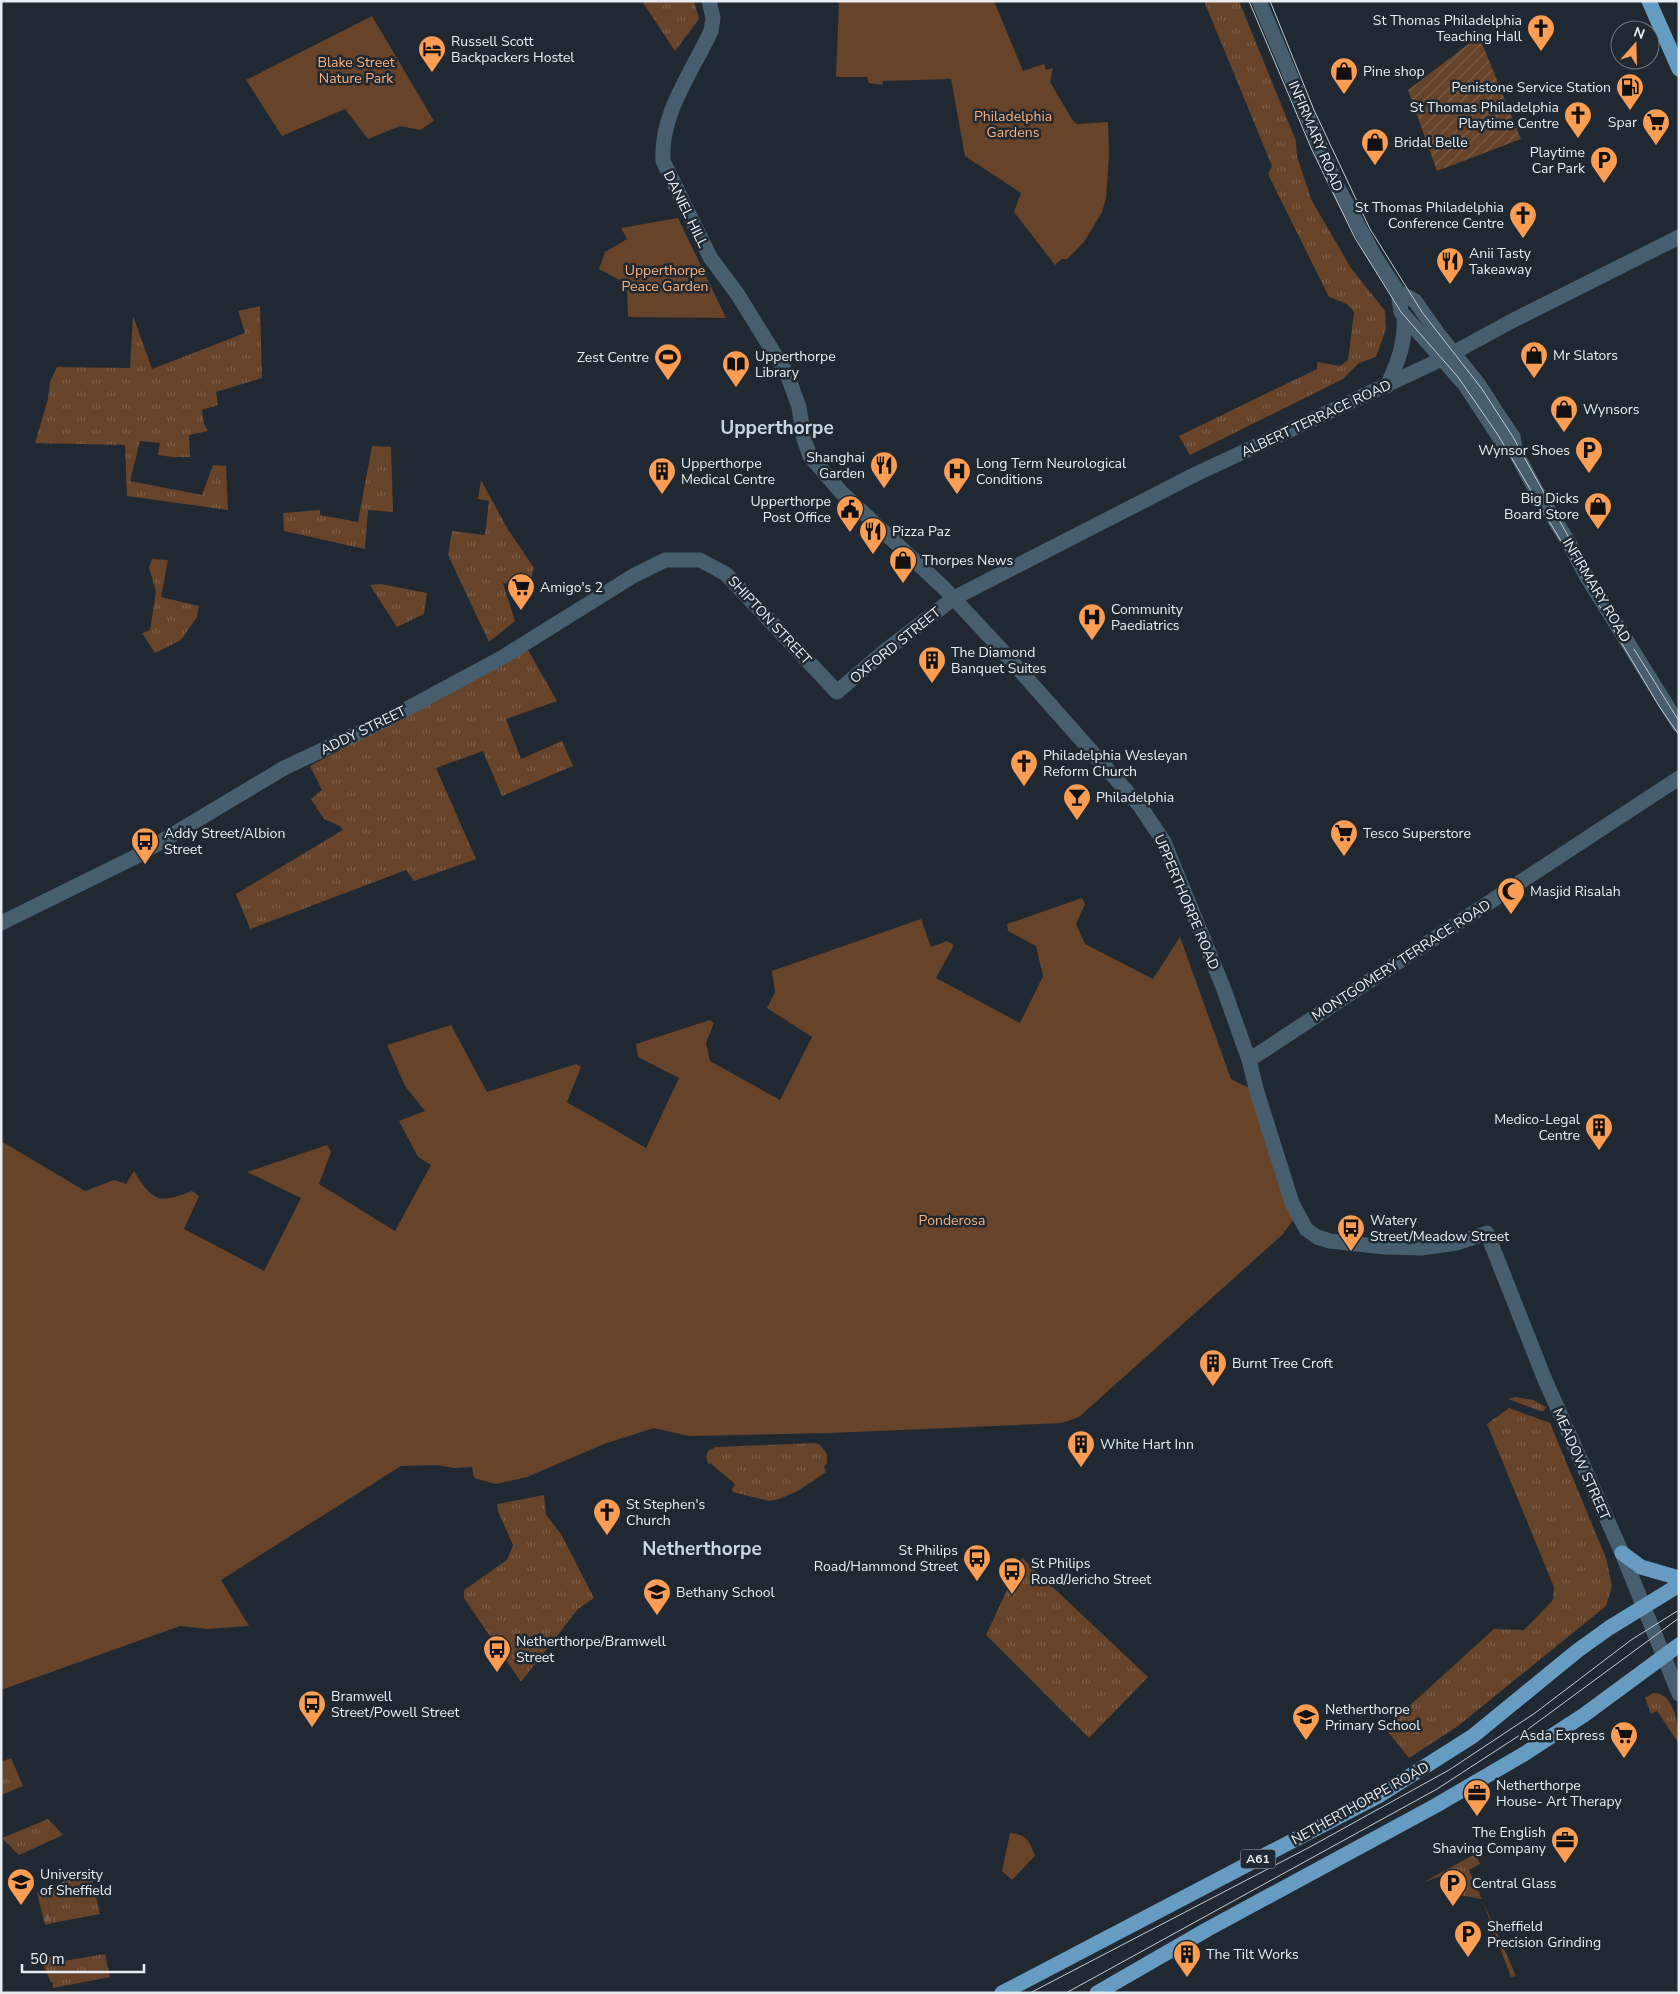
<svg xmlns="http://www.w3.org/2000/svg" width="1680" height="1994" font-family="'Nunito Sans',sans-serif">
	<defs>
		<pattern id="grass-tufts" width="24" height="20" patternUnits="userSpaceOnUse" patternTransform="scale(1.25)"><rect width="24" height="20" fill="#67432a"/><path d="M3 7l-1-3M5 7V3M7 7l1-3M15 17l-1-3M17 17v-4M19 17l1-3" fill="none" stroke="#7d5e49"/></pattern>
		<pattern id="forest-firs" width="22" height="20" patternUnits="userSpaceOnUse" patternTransform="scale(1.25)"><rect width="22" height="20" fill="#67432a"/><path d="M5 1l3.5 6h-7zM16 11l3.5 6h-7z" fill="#7d5e49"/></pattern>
		<pattern id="garden-furrows" width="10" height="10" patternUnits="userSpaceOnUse" patternTransform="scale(1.25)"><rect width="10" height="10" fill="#67432a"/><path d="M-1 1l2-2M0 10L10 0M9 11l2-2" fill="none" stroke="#7d5e49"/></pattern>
	</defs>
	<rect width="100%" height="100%" fill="#202931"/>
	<!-- grass -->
	<path fill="url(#grass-tufts)" d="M642,1h52l5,18 -24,32z
		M1204,1h35l57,140 1,16 15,44 39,67 34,43 1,18 -10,28 -17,6 -16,16 -153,76 -11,-19 138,-67v-7l23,4 8,-6 6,-48 -7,-8 -18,-7 -61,-123 4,-8z
		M260,306l2,72 -46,14 2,13 -16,5 2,14 4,7 -19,4 1,22h-18l-14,-2 2,-12 -20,-2 -10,40 72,14 11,-30 13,1 2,44 -101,-14 -2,-51 -90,-2 13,-44 2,-17 7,-15 73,1 3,-52 19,53 93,-36 -7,-22z
		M372,446l19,1 2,65 -25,-2 -3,39 -81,-18 -1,-18 37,-3v5l38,7z
		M481,480l26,48 27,40 -5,17 -26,-2 12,38 -26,21 -41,-87 4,-24 33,4 4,-34 -11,-2z
		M152,559l16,1 -7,37 38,9 -2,11 -16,23 -26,13 -13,-20 8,-3 6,-38 -7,-25z
		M381,584l46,9 -3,21 -27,13 -27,-42z
		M528,650l29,51 -51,18 15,40 41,-18 11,25 -71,30 -19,-45 -47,17 40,91 -62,22 -8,-11 -156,59 -14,-35 107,-64 -3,-4 -16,-7 -13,-20 11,-9 -12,-24z
		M1515,1397l18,3 13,7 -3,5 -35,-13z
		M1509,1408l41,15 56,135 6,28 -6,20 -148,120 -49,32 -24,-30 109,-99 30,1 29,-30 1,-13 -67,-163z
		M815,1443l5,2 7,9v9l-3,4 2,5 -28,19 -19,8 -10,2 -36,-9 -1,-3 3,-5 -25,-21 -1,2 -3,-8 2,-6 8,-4z
		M544,1495l2,20 15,19 33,64 -16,11 -57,73 -57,-84v-8l43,-30 6,-15 -15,-34 -1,-7z
		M1022,1558l126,119 -59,61 -103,-103z
		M1653,1693c22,-1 26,35 26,51l-22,-33 -6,3 -6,-16z
		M11,1758l12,28 -22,9v-33z
		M48,1819l15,16 -44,20 -17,-17z
		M1475,1854l5,10 -11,6 47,106 -5,1 -29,-78 -35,-6 -6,-17 -17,6z
		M90,1870l10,44 -48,9 -6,-34z
		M105,1954l5,23 -57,11v-6l-2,1 -10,-24 10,-3 1,7z"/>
	<!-- forest -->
	<path fill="url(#forest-firs)" d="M46,1889l6,34 -7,2 -8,-32z"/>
	<!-- park -->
	<path fill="#67432a" d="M839,1h155l29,70 21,-7 2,6 7,-2 -3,14 23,39 4,3 31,-2 1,33 -3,44 -4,13 -18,30 -17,17h-5l-7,6 -41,-53 7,-19 -56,-37 -14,-77 -68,2 -1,4 -13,-2 -2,-6h-31z
		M372,16l62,105 -14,9 -20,-4 -32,13 -23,-30 -63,27 -36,-56z
		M678,218l48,100 -98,-1 -1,-33 -28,-15 6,-17 22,-13 -6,-11z
		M1082,898l3,6 -9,20 9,20 68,35 27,-42 51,142 26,13 37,127 -12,16 -203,182 -17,6 -232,10 -141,3 -35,-8 -50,16 -77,33 -31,7 -22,-6 -2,-11 -18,1 -17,-3 -36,1 -180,114 28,46 -42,3 -27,-3 -179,64v-549l84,50 29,-11 12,4 8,-13c19,31 24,33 58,20l7,5 -15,33 80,42 37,-73 -54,-26 80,-27 4,7 -12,32 76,47 36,-66 -13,-8 -19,-36 26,-10 -20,-25 -18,-41 64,-20 36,67 89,-28 5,3 -14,35 79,46 33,-70 -41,-21 -2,-13 74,-24 4,3 -8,20 4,18 70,39 32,-63 -45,-29 8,-16 -3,-21 149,-52 10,28 16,-6 7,4 -18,33 84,45 23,-47 -7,-30 -28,-15 -1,-7z
		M1010,1833c17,1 20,9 25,23l-23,24 -10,-9z"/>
	<!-- garden -->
	<path fill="url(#garden-furrows)" d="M1479,36l42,103 -84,32 -29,-81z"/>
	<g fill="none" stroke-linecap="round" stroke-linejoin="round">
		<!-- tertiary -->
		<path stroke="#475e6e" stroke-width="15" d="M709,1l4,17 -2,13c-19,41 -51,83 -48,130l47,96 28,38 49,79 12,33 5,32 6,17 31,36 104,97 54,58 141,159 24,36 59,145 26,73 8,32 35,111 14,26 11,8 13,4 54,6 37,1 36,-5 30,-10 58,147 77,173 57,141
			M1259,1l76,181 39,73 24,37 3,20 64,73 38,58 13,10
			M1398,292l17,9 24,34 40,50 16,25 18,27 3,16 21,39 31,49 19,36 92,148
			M1387,386c11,-24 19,-44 17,-70
			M1,923l136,-67 147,-88 104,-49 115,-62 130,-81 32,-16h35l26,14 111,118 48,-41 69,-53 242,-124 246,-115 68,-37 169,-85
			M1249,1060l430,-282"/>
		<!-- trunk -->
		<path stroke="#679cc2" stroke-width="15" d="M1649,1l30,68
			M1622,1553l19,14 38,11
			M1002,1993l378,-198 93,-59 104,-85 32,-23 70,-43
			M1097,1993l111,-64 227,-123 89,-52 60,-39 95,-70"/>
		<!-- tram -->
		<path stroke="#c3c9cf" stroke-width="1" d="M1249,1l63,149 43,88 46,74 57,65 40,58 161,271 20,29
			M1270,1l44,109 56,119 52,83 60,77 31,48 65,117
			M1634,649l45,72
			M1030,1993l278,-145 141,-78 86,-57 96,-73 48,-30
			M1066,1993l371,-204 83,-54 159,-117"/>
	</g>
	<!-- icons -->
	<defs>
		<g id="church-pin" transform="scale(1.4375)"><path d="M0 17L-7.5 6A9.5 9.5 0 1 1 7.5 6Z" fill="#fc9d54" stroke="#202931"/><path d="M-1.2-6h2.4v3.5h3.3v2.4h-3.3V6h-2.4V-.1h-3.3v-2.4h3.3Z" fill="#111"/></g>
		<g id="hotel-pin" transform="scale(1.4375)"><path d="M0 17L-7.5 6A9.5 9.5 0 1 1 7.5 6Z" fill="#fc9d54" stroke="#202931"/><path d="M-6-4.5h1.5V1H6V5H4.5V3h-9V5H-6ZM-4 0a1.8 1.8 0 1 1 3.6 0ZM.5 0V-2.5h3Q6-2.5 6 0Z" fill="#111"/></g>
		<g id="shop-pin" transform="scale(1.4375)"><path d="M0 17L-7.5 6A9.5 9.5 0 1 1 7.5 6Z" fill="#fc9d54" stroke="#202931"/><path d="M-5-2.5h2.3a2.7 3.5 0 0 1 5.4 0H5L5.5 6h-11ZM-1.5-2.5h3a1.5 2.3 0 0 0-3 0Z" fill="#111"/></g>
		<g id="fuel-pin" transform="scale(1.4375)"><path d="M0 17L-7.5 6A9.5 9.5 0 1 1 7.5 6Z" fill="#fc9d54" stroke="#202931"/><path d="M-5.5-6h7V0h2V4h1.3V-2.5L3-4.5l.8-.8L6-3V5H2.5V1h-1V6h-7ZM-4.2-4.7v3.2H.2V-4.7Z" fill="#111"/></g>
		<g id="supermarket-pin" transform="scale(1.4375)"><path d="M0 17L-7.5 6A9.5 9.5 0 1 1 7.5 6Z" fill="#fc9d54" stroke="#202931"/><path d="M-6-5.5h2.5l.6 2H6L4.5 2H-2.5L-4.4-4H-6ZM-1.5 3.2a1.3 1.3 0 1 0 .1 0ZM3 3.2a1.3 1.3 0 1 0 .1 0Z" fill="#111"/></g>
		<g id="parking-pin" transform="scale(1.4375)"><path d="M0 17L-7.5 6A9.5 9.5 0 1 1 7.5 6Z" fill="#fc9d54" stroke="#202931"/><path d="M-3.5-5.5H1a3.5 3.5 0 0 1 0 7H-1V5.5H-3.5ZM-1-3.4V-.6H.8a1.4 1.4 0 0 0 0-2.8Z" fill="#111"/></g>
		<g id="restaurant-pin" transform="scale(1.4375)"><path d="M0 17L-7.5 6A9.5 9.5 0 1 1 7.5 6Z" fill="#fc9d54" stroke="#202931"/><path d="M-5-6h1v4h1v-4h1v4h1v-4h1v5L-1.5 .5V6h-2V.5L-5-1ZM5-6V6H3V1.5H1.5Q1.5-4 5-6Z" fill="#111"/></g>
		<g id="stadium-pin" transform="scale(1.4375)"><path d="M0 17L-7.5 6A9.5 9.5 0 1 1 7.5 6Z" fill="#fc9d54" stroke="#202931"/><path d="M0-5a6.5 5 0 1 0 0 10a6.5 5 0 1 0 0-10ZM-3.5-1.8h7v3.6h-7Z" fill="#111"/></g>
		<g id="library-pin" transform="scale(1.4375)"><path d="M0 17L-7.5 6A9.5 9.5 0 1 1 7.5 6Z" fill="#fc9d54" stroke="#202931"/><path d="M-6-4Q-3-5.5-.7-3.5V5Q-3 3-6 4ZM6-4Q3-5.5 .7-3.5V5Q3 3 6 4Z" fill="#111"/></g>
		<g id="building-pin" transform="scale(1.4375)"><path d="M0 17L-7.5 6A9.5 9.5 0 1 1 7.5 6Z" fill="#fc9d54" stroke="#202931"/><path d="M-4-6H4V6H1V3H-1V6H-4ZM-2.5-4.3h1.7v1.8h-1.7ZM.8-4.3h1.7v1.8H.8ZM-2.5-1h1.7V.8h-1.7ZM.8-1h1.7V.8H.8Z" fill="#111"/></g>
		<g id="hospital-pin" transform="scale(1.4375)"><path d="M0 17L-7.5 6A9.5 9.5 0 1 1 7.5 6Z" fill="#fc9d54" stroke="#202931"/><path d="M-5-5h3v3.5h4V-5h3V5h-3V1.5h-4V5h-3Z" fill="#111"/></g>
		<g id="civic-pin" transform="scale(1.4375)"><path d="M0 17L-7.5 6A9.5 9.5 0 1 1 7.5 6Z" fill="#fc9d54" stroke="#202931"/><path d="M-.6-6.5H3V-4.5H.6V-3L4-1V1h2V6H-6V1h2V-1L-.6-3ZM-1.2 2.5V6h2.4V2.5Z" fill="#111"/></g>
		<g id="bar-pin" transform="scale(1.4375)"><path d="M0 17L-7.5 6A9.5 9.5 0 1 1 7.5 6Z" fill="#fc9d54" stroke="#202931"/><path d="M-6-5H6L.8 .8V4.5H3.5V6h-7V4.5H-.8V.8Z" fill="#111"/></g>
		<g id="bus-pin" transform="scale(1.4375)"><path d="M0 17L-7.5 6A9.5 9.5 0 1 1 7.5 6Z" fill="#fc9d54" stroke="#202931"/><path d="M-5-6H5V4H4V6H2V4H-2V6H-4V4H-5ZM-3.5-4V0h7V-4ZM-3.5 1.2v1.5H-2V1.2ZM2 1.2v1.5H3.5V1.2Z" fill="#111"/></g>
		<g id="mosque-pin" transform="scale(1.4375)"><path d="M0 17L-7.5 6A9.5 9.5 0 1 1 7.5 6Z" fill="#fc9d54" stroke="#202931"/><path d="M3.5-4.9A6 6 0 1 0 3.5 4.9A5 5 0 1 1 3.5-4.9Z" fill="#111"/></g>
		<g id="school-pin" transform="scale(1.4375)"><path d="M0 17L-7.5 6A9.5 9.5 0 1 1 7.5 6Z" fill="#fc9d54" stroke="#202931"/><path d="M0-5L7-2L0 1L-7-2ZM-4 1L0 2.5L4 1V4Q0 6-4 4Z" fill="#111"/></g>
		<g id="office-pin" transform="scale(1.4375)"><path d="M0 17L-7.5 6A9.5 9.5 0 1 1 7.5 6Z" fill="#fc9d54" stroke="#202931"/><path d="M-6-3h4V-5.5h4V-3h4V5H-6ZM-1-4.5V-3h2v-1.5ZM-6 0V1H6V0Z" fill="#111"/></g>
		<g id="university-pin" transform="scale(1.4375)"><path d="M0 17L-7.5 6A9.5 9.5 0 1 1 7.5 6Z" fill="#fc9d54" stroke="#202931"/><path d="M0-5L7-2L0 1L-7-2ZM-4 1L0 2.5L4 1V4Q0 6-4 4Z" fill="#111"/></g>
	</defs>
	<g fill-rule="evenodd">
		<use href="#church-pin" x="1541" y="28"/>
		<use href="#hotel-pin" x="432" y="49"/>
		<use href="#shop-pin" x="1344" y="71"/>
		<use href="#fuel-pin" x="1630" y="87"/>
		<use href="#church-pin" x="1578" y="115"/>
		<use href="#supermarket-pin" x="1656" y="122"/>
		<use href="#shop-pin" x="1375" y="142"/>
		<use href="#parking-pin" x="1604" y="160"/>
		<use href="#church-pin" x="1523" y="215"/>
		<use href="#restaurant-pin" x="1450" y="261"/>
		<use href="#shop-pin" x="1534" y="355"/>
		<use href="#stadium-pin" x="668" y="357"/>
		<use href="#library-pin" x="736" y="364"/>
		<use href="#shop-pin" x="1564" y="409"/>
		<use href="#parking-pin" x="1589" y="450"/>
		<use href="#restaurant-pin" x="884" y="465"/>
		<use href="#building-pin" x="662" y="471"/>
		<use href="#hospital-pin" x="957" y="471"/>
		<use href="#shop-pin" x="1598" y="506"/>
		<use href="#civic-pin" x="850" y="509"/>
		<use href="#restaurant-pin" x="873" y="531"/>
		<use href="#shop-pin" x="903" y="560"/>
		<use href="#supermarket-pin" x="521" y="587"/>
		<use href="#hospital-pin" x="1092" y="617"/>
		<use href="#building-pin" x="932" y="660"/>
		<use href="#church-pin" x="1024" y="763"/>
		<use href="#bar-pin" x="1077" y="797"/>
		<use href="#supermarket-pin" x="1344" y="833"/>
		<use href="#bus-pin" x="145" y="841"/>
		<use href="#mosque-pin" x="1511" y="891"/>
		<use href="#building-pin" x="1599" y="1127"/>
		<use href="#bus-pin" x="1351" y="1228"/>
		<use href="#building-pin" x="1213" y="1363"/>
		<use href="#building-pin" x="1081" y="1444"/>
		<use href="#church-pin" x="607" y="1512"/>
		<use href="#bus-pin" x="977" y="1558"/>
		<use href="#bus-pin" x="1012" y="1571"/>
		<use href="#school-pin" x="657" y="1592"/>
		<use href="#bus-pin" x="497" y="1649"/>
		<use href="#bus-pin" x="312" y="1704"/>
		<use href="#school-pin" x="1306" y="1717"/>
		<use href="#supermarket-pin" x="1624" y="1735"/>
		<use href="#office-pin" x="1477" y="1793"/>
		<use href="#office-pin" x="1565" y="1840"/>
		<use href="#university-pin" x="21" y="1882"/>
		<use href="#parking-pin" x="1453" y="1883"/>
		<use href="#parking-pin" x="1468" y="1934"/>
		<use href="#building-pin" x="1187" y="1954"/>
	</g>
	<g text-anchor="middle" stroke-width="5" stroke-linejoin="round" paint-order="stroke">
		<!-- shield labels -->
		<rect fill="#202931" stroke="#abb2b8" stroke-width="1" x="1240.5" y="1849.5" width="35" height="19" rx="4"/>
		<g font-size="12" font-weight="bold" fill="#e7edf2">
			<text x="1258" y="1863">A61</text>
		</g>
		<!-- poi labels -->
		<g font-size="14" fill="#e7edf2" stroke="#202931" text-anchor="start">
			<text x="1522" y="25" text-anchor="end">St Thomas Philadelphia<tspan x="1522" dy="16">Teaching Hall</tspan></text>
			<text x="451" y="46">Russell Scott<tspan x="451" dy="16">Backpackers Hostel</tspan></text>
			<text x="1363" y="76">Pine shop</text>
			<text x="1611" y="92" text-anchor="end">Penistone Service Station</text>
			<text x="1559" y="112" text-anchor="end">St Thomas Philadelphia<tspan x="1559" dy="16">Playtime Centre</tspan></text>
			<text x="1637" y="127" text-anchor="end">Spar</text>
			<text x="1394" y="147">Bridal Belle</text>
			<text x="1585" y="157" text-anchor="end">Playtime<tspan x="1585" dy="16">Car Park</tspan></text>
			<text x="1504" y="212" text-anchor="end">St Thomas Philadelphia<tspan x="1504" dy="16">Conference Centre</tspan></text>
			<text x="1469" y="258">Anii Tasty<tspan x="1469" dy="16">Takeaway</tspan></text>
			<text x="1553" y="360">Mr Slators</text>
			<text x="755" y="361">Upperthorpe<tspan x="755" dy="16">Library</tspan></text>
			<text x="649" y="362" text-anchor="end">Zest Centre</text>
			<text x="1583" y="414">Wynsors</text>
			<text x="1570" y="455" text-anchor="end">Wynsor Shoes</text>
			<text x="865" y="462" text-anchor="end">Shanghai<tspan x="865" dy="16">Garden</tspan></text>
			<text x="681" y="468">Upperthorpe<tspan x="681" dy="16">Medical Centre</tspan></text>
			<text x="976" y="468">Long Term Neurological<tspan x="976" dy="16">Conditions</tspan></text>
			<text x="1579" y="503" text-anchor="end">Big Dicks<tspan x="1579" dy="16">Board Store</tspan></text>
			<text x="831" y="506" text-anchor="end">Upperthorpe<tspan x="831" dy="16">Post Office</tspan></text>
			<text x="892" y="536">Pizza Paz</text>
			<text x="922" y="565">Thorpes News</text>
			<text x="540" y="592">Amigo's 2</text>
			<text x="1111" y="614">Community<tspan x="1111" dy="16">Paediatrics</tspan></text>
			<text x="951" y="657">The Diamond<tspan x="951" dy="16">Banquet Suites</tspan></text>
			<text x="1043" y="760">Philadelphia Wesleyan<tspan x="1043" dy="16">Reform Church</tspan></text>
			<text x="1096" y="802">Philadelphia</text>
			<text x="164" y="838">Addy Street/Albion<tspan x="164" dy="16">Street</tspan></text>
			<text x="1363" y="838">Tesco Superstore</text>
			<text x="1530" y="896">Masjid Risalah</text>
			<text x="1580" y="1124" text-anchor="end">Medico-Legal<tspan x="1580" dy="16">Centre</tspan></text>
			<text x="1370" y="1225">Watery<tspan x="1370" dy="16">Street/Meadow Street</tspan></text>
			<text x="1232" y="1368">Burnt Tree Croft</text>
			<text x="1100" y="1449">White Hart Inn</text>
			<text x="626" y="1509">St Stephen's<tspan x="626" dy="16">Church</tspan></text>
			<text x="958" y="1555" text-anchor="end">St Philips<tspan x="958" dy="16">Road/Hammond Street</tspan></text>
			<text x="1031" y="1568">St Philips<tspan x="1031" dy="16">Road/Jericho Street</tspan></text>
			<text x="676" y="1597">Bethany School</text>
			<text x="516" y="1646">Netherthorpe/Bramwell<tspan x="516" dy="16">Street</tspan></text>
			<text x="331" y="1701">Bramwell<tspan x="331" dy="16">Street/Powell Street</tspan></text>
			<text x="1325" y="1714">Netherthorpe<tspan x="1325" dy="16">Primary School</tspan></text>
			<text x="1605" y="1740" text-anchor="end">Asda Express</text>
			<text x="1496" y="1790">Netherthorpe<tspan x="1496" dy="16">House- Art Therapy</tspan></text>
			<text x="1546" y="1837" text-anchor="end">The English<tspan x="1546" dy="16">Shaving Company</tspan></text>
			<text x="40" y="1879">University<tspan x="40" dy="16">of Sheffield</tspan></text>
			<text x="1472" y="1888">Central Glass</text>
			<text x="1487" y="1931">Sheffield<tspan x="1487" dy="16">Precision Grinding</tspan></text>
			<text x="1206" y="1959">The Tilt Works</text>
		</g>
		<!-- park labels -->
		<g font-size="14" fill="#fdaf78" stroke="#202931">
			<text x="356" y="67">Blake Street<tspan x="356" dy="16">Nature Park</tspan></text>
			<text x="1013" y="121">Philadelphia<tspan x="1013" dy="16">Gardens</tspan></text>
			<text x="665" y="275">Upperthorpe<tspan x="665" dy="16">Peace Garden</tspan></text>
			<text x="952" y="1225">Ponderosa</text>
		</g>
		<!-- street labels -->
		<g font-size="14" fill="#e7edf2" stroke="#202931">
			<text transform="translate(1316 136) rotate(67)" y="5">INFIRMARY ROAD</text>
			<text transform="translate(686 209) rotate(64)" y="5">DANIEL HILL</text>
			<text transform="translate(1316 418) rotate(-25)" y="5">ALBERT TERRACE ROAD</text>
			<text transform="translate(1597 590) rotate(59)" y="5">INFIRMARY ROAD</text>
			<text transform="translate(770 620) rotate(47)" y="5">SHIPTON STREET</text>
			<text transform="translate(895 645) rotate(-39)" y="5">OXFORD STREET</text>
			<text transform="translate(363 730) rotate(-26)" y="5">ADDY STREET</text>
			<text transform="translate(1187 902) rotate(67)" y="5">UPPERTHORPE ROAD</text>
			<text transform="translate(1401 960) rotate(-33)" y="5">MONTGOMERY TERRACE ROAD</text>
			<text transform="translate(1582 1464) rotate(66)" y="5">MEADOW STREET</text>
			<text transform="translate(1360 1803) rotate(-29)" y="5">NETHERTHORPE ROAD</text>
		</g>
		<!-- district labels -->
		<g font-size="19" font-weight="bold" fill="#c9d5df" stroke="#202931">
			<text x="777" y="434">Upperthorpe</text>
			<text x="702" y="1555">Netherthorpe</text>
		</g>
	</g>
	<!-- border -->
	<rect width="1680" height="1994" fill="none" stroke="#e7edf2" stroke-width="5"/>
	<!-- north arrow -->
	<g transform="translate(1635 45) rotate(20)"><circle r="24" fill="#202931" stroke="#70777e"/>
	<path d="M0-4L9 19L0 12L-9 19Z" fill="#fc9d54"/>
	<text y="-8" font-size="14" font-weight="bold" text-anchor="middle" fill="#e7edf2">N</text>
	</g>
	<!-- scale -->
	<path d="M22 1964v8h122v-8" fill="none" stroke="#e7edf2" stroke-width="2.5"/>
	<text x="30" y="1964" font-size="15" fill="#e7edf2" stroke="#202931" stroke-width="4" paint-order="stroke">50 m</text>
</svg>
